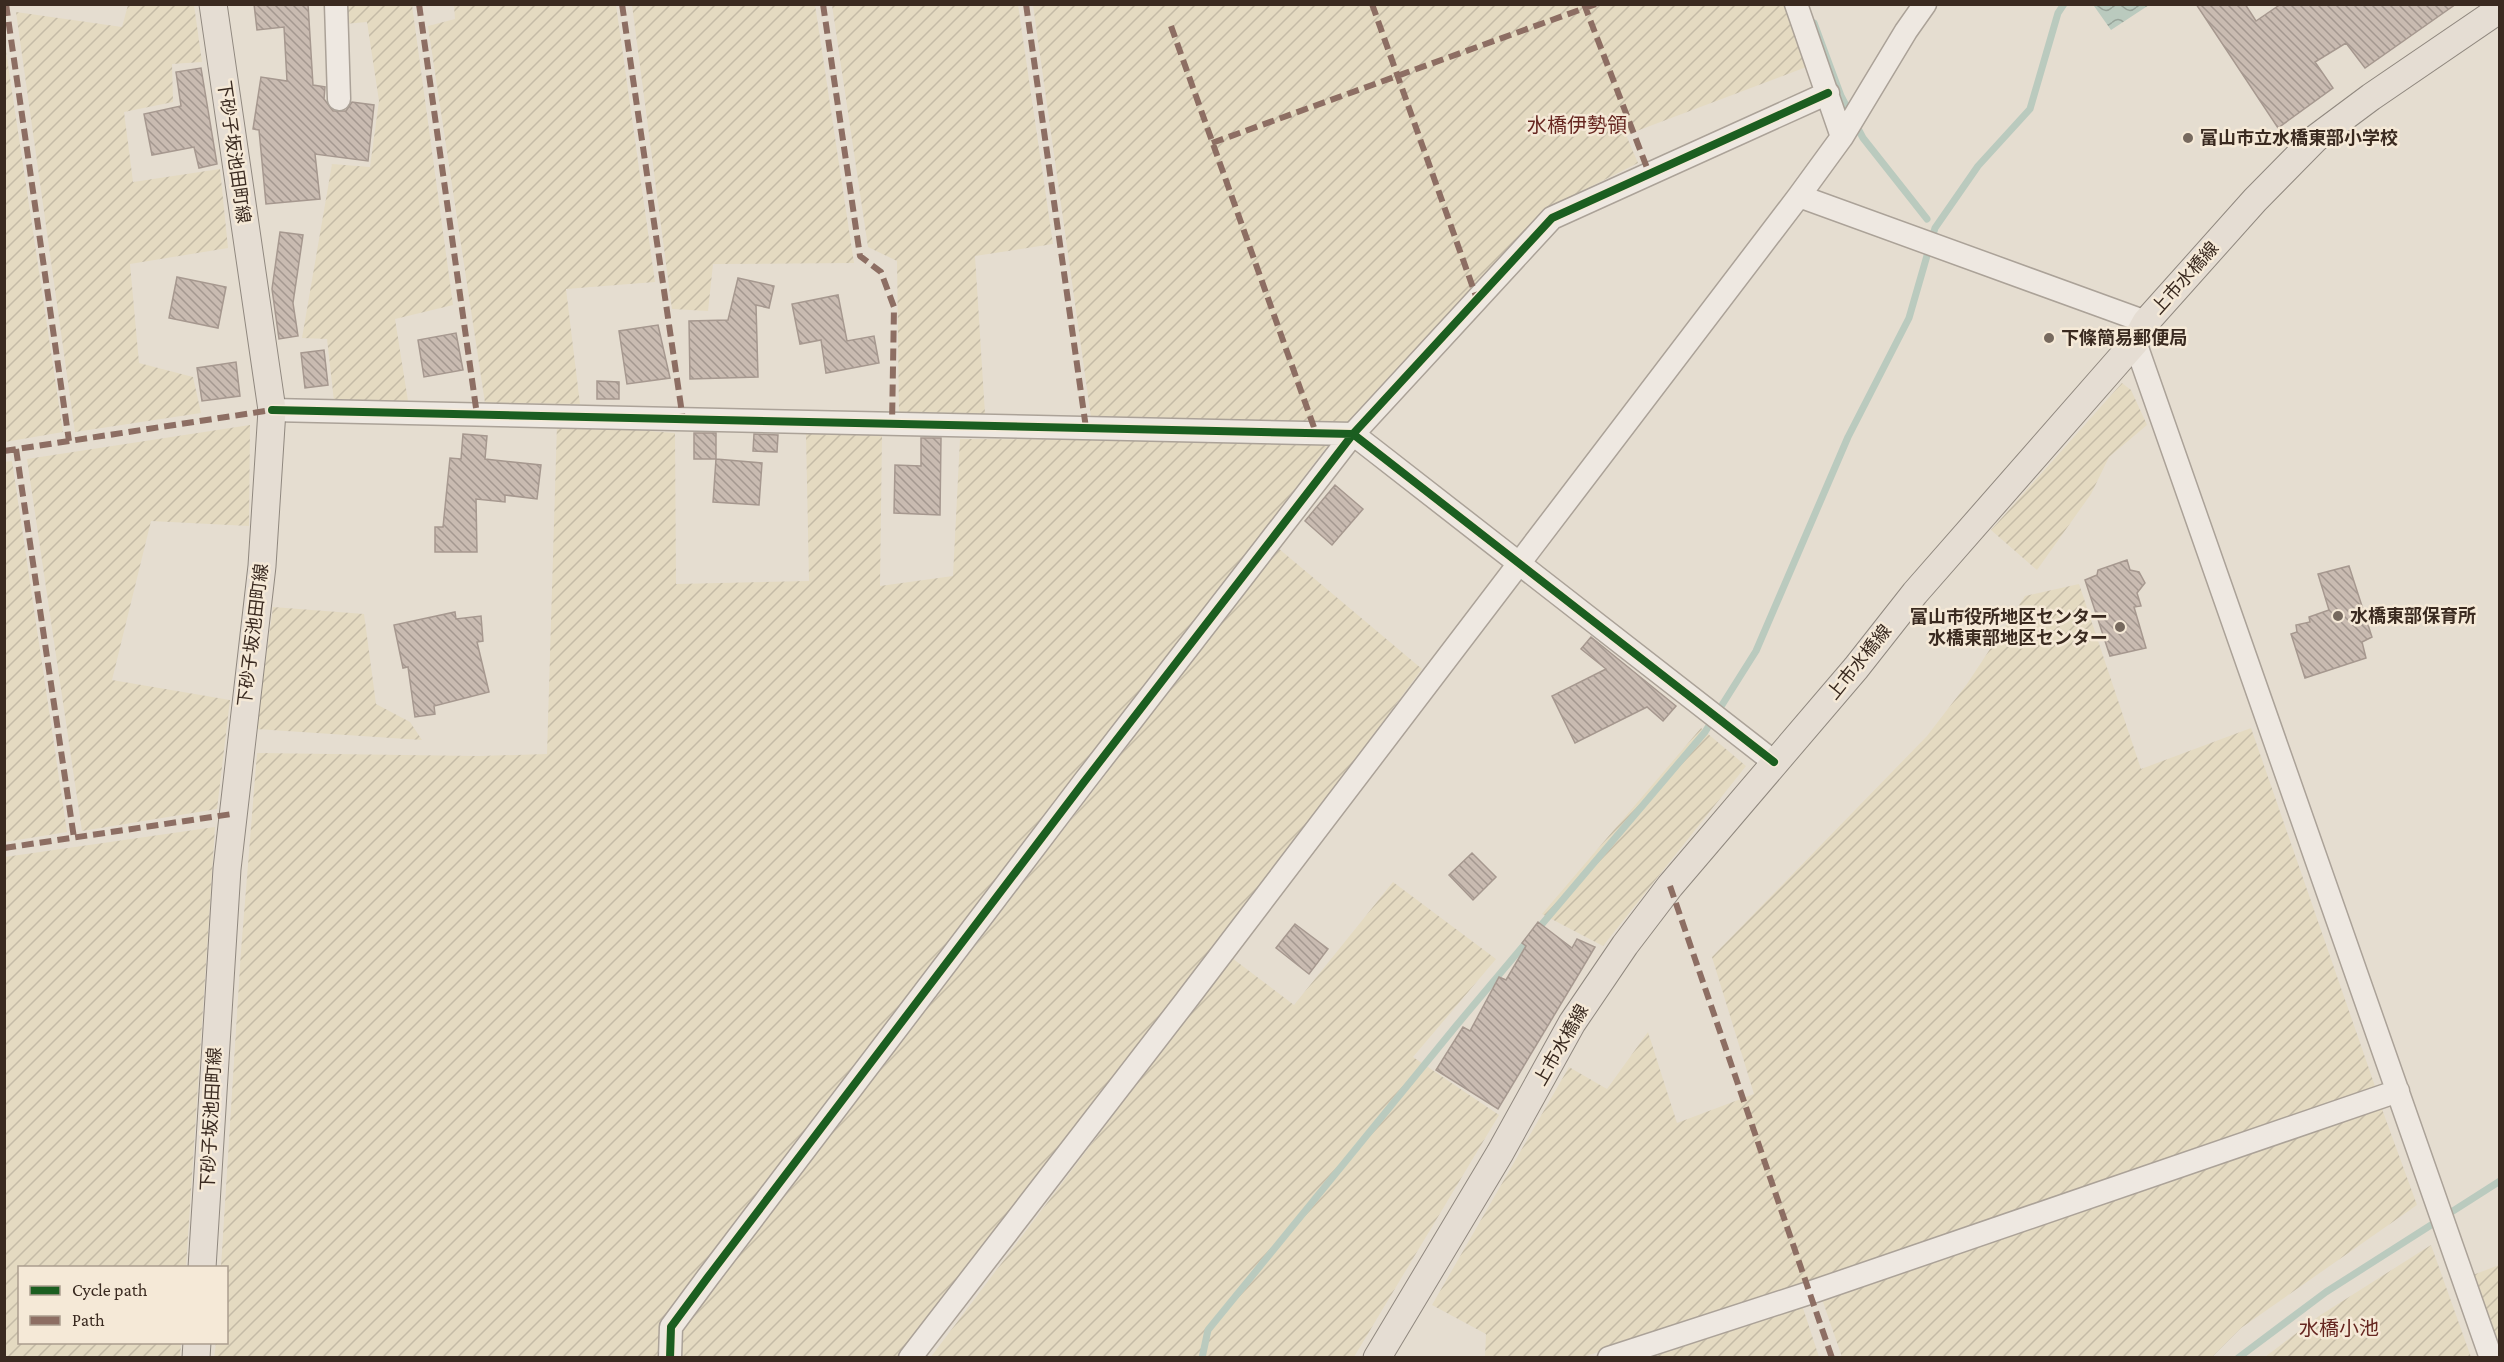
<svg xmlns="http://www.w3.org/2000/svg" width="2504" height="1362" font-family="'Crimson Pro','Noto Sans JP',serif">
	<defs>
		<pattern id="farmland-furrows" width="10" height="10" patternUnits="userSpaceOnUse" patternTransform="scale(1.5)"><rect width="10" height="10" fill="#e4dac1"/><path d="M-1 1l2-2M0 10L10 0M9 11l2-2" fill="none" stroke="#c4bba6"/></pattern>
		<pattern id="water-waves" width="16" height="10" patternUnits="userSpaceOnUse" patternTransform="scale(1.5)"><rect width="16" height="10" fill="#bacabe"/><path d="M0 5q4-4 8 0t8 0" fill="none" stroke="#98a49a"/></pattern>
		<pattern id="building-back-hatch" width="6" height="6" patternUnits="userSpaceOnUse" patternTransform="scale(1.5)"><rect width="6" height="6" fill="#c9bbb1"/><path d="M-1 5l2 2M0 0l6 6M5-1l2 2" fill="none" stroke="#a49890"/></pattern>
	</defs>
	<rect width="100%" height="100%" fill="#e5ddd0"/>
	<!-- farmland -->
	<path fill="url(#farmland-furrows)" d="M128,5h66l8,57 -30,2 1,38 -49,10 9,70 87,-13 8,79 -98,16 9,99 54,14 8,36 -126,19 -59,-420 106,15z
		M343,5h69l41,300 -58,14 13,82h-74l-7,-62 -25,-1 30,-174 38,3 9,-66 -12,-79 -23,2z
		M454,5h162l39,277 -89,7 14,115 -95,-1 -57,-377 27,-7z
		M632,5h183l39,258 -141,1 -5,47 -36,-2z
		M832,5h186l35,239 -78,12 10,158 -86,-2 -2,-151 -29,-14z
		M1033,5h754l22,61 -183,69 12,28 -94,47 -193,217 -50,-5 -210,-5z
		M4,38l59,394 -58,10h-1z
		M2122,383l9,7 16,35 -38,32 -18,37 -54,76 -46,-40z
		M557,424l118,9 1,151 133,-3 -3,-147 76,1 -2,151 73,-10 7,-137 200,1 168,5 -352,466 -316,446 -446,1 2,-15 10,-1v-74l-5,-1 20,-316 16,-198 222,3 68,-2z
		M250,425l-1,101 -98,-5 -39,159 118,20 -13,109 -135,22 -55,-372z
		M12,461l55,371 -62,10 -1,-380z
		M1278,548l144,121 -114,154 -409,534 -219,1 1,-26z
		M2079,584l62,185 110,-41 125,361 -591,202 -202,66h-98l1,-23 -54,-29 137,-238 38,22 41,-57 29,91 77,-29 -42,-137 215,-221 40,-52 58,-88z
		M273,607l91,7 12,90 34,18 12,18 -166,-11z
		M1701,728l45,38 -143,180 -61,-32z
		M215,827l-29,440 -166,1v74l161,1 -1,14h-175v-500z
		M1393,882l103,77 -83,98 86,58 -145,242 -424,1 302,-400 62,47z
		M2382,1109l35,96 -176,123 -29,29h-370l-20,-58z
		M2431,1245l40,112h-206l54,-41z
		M2499,1265v88l-26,-78z
		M1802,1305l17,52 -169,1z"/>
	<!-- water -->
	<path fill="url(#water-waves)" d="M2096,5v-1l53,1 -38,25 -17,-24z"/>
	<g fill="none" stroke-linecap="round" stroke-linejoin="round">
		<!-- stream -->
		<path stroke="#bacabe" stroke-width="7" d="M1814,23l27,73 9,17
			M1855,123l8,15 64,81
			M1537,930l168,-198 51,-81 92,-214 61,-119 26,-90 43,-62 52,-57 28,-96 6,-9
			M1202,1358l6,-28 248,-304 73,-87
			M2238,1358l88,-66 174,-111"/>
	</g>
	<!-- building -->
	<path fill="url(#building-back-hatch)" stroke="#a6988f" stroke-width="1.5" d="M254,4h54l5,81 12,2 -1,12 9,12h13l6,-9 22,3 -6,56 -53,-7 5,45 -54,5 -7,-74 -6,-1 8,-52 26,4 -3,-54 -27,3z
		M2196,4h49l11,17 25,-17h175l-91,64 -19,-25 -31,19 18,26 -55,40z
		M201,68l16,96 -18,4 -5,-21 -42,8 -8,-41 37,-8 -5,-34z
		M280,232l23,3 -10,68 5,33 -19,3 -7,-50z
		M177,277l49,10 -8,41 -49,-10z
		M738,278l36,8 -5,22 -13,-3 2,72 -68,2 -1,-58 39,-1z
		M838,295l9,46 27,-5 5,27 -53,10 -5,-33 -21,4 -8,-40z
		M658,325l12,53 -43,6 -8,-53z
		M456,333l7,37 -39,7 -6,-37z
		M324,350l4,35 -23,3 -4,-35z
		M236,362l4,34 -38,5 -5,-33z
		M597,381l22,1v17h-22z
		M694,433h22v26h-22z
		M463,434l24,2 -2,23 56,6 -4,34 -32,-4v7l-29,-3 1,53h-42v-25h8l7,-69 11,1z
		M754,434l24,1 -1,17 -24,-1z
		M921,438h20l-1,77 -46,-2 1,-48 26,1z
		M716,459l46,4 -3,42 -46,-3z
		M1335,485l28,24 -31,36 -27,-24z
		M2127,560l3,10 9,2 6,11 -8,10 4,13 -7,1 12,41 -36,8 -25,-76 12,-5 1,-5z
		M2349,566l23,71 -10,5 4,16 -61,20 -14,-44 6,-2 -1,-7 14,-3 -1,-5 20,-7 -11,-36z
		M455,612l1,7 25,-3 2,25 -6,1 12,50 -55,14 1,8 -20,3 -7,-50 -5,1 -9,-43z
		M1591,637l85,69 -13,15 -16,-14 -72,36 -23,-47 54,-27 -25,-20z
		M1472,853l24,24 -23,23 -24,-25z
		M1538,922l34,26 5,-9 18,8 -97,162 -62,-39 27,-43 7,4 29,-54 7,3 20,-34 -4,-3z
		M1295,924l33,25 -19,25 -33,-26z"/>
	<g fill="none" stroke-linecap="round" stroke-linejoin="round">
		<!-- minor casing -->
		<g stroke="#aba298" stroke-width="25">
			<path id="minor" d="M336,4l3,95
				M1796,4l46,133
				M1799,196l347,126
				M2135,342l356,1016
				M272,410l1081,24 421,328
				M670,1358l1,-31 37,-50 376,-495 269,-348 199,-216 276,-125
				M910,1358l275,-356 614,-806 43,-59 64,-106 19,-27
				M1609,1358l200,-65 589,-202"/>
		</g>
		<!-- major casing -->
		<g stroke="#90887f" stroke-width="29">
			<path id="major" d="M202,1268l25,-399 35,-303 10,-156 -59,-406
				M196,1358l1,-16
				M1377,1358l123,-205 72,-130 53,-78 45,-59 186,-218 59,-75 220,-251 11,-20 109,-122 61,-62 55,-41 129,-88"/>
		</g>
		<!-- minor -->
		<use href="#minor" stroke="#eee8e1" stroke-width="22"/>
		<!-- major -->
		<use href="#major" stroke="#e5ddd3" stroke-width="27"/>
		<!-- quiet -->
		<path stroke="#8d6e63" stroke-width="6" stroke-dasharray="12 6" stroke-linecap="butt" d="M6,4l63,437
			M419,4l58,411
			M622,4l61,416
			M823,4l37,252 21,16 13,35 -2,118
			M1026,4l60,424
			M1372,4l105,295
			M1584,4l65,169
			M1171,26l145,407
			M1212,143l384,-139
			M16,449l58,389
			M4,451l268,-41
			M4,848l228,-34
			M1670,886l162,472"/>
		<!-- cycleway casing -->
		<g stroke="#f5e9d7" stroke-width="11">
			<path id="cycleway" d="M272,410l1081,24 421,328
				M670,1358l1,-31 37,-50 376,-495 269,-348 199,-216 276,-125"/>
		</g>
		<!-- cycleway -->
		<use href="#cycleway" stroke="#1b5e20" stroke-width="8"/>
	</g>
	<!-- markers -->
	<g fill="#76695e" stroke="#f5e9d7" stroke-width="2">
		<circle cx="2188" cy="138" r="6"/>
		<circle cx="2049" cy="338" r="6"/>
		<circle cx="2338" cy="616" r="6"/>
		<circle cx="2120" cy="627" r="6"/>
	</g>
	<g text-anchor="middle" stroke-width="5" stroke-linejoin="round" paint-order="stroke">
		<!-- poi labels -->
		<g font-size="18" font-weight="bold" fill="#3a2a20" stroke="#f5e9d7" text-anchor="start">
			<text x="2200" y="144">富山市立水橋東部小学校</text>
			<text x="2061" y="344">下條簡易郵便局</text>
			<text x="2350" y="622">水橋東部保育所</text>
			<text x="2108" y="623" text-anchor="end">富山市役所地区センター<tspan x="2108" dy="21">水橋東部地区センター</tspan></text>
		</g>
		<!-- street labels -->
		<g font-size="18" fill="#3a2a20" stroke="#f5e9d7">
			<text transform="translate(234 152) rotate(82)" y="6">下砂子坂池田町線</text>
			<text transform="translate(2185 278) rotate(-48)" y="6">上市水橋線</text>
			<text transform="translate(253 635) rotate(-83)" y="6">下砂子坂池田町線</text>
			<text transform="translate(1859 662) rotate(-51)" y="6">上市水橋線</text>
			<text transform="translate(1561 1045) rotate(-60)" y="6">上市水橋線</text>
			<text transform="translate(211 1119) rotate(-87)" y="6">下砂子坂池田町線</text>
		</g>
		<!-- neighbourhood labels -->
		<g font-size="20" fill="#662620" stroke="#f5e9d7">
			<text x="1577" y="132">水橋伊勢領</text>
			<text x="2339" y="1335">水橋小池</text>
		</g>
	</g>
	<!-- border -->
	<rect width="2504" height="1362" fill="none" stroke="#3a2a20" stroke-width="12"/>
	<!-- legend -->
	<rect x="18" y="1266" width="210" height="78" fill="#f5e9d7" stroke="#aa9d8e" stroke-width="1.5"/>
	<rect x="30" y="1286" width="30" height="9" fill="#1b5e20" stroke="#aa9d8e" stroke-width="1.5"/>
	<text x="72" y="1296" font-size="18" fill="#3a2a20">Cycle path</text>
	<rect x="30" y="1316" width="30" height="9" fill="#8d6e63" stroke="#aa9d8e" stroke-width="1.5"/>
	<text x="72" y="1326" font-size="18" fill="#3a2a20">Path</text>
</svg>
